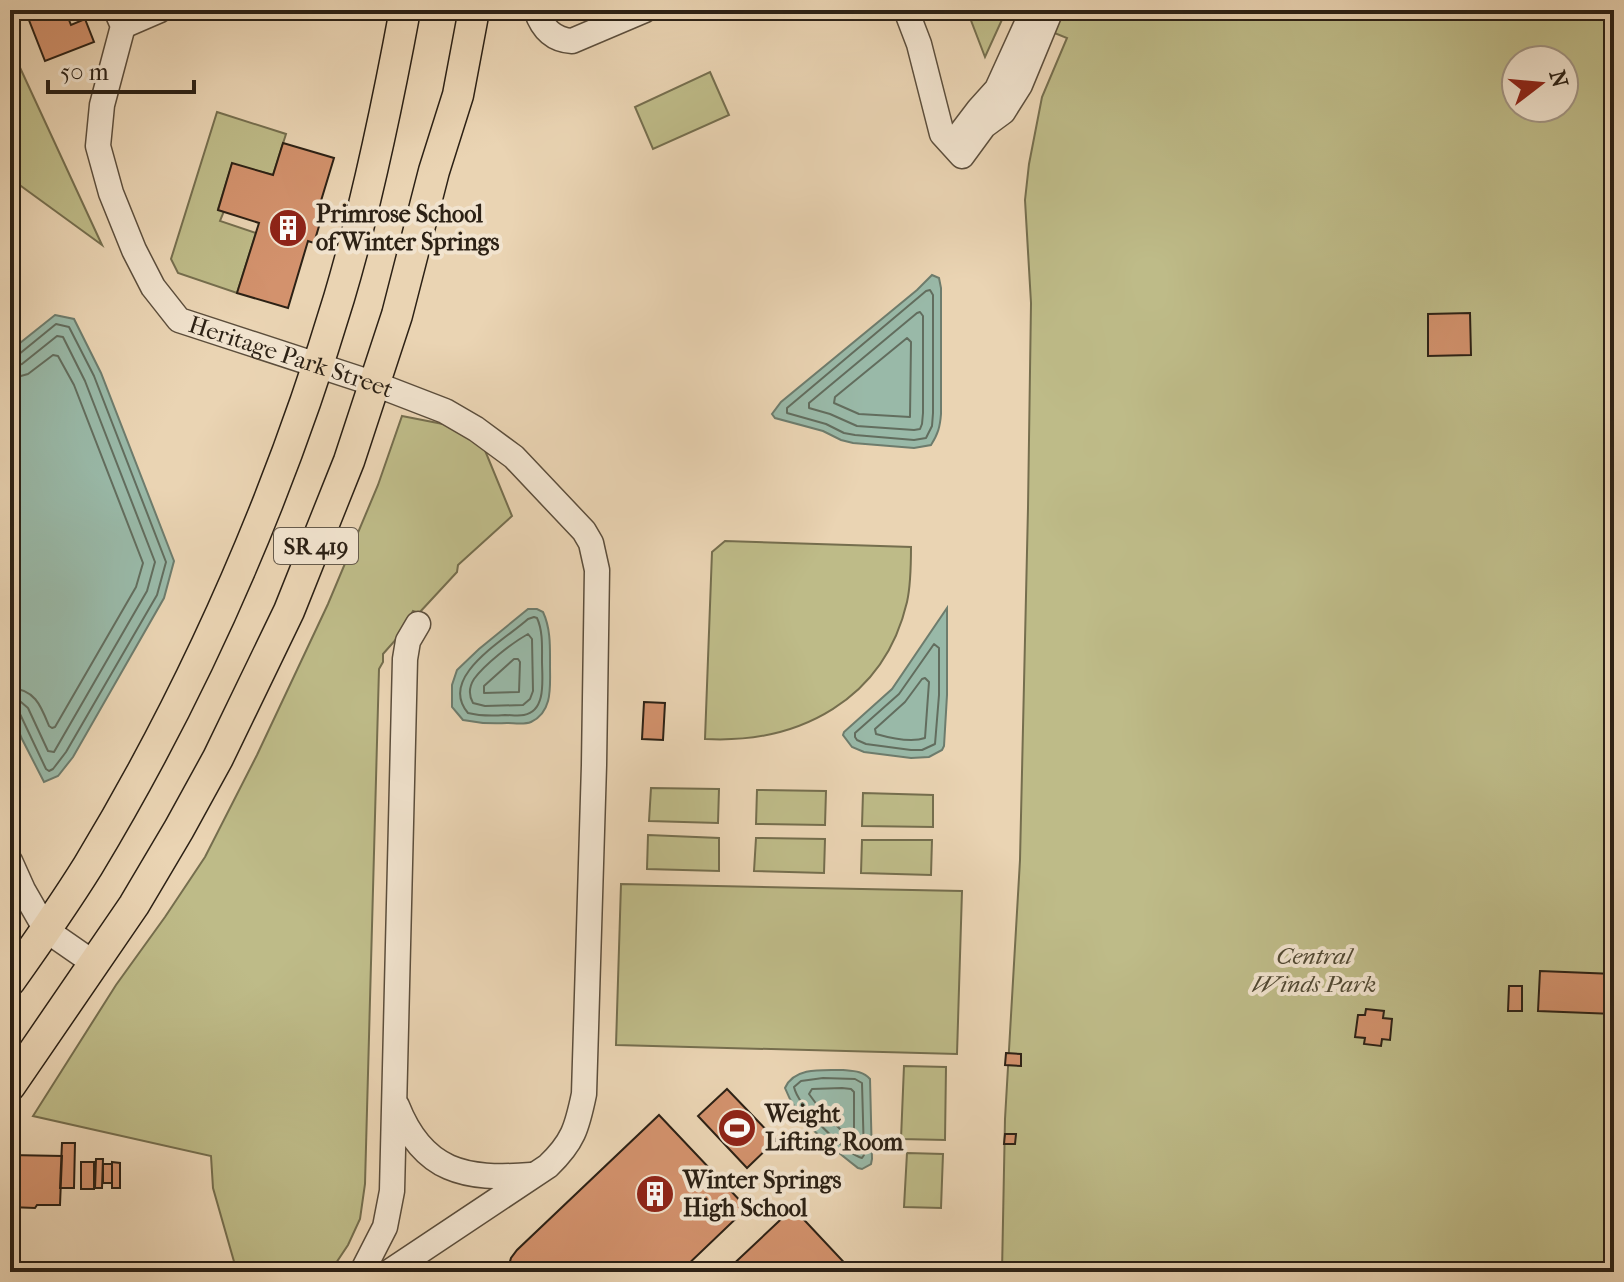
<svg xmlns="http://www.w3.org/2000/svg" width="1624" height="1282" font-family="'IM FELL French Canon',serif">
	<rect width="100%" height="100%" fill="#ead4b3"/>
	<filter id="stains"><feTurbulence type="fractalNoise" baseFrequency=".0025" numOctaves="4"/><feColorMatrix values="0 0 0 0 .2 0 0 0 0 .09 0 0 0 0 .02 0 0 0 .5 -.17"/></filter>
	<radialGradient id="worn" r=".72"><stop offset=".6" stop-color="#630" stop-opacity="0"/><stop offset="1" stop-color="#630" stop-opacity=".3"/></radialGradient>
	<!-- green -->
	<path fill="#bebb88" stroke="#756e4e" stroke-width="2" fill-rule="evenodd" d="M967,10h647v1262h-612l3,-153 15,-259 8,-352 3,-205 -6,-103 4,-36 13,-67 25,-59 -62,-25 -20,44zM1516,60h48v48h-48z
		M10,46l92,199 -92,-67z
		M710,72l19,43 -76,34 -18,-42z
		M217,112l69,22 -13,41 -41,-11 -14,45 6,2 -4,10 36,12 -19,60 -59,-20 -7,-14z
		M402,416l46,9 36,23 28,68 -54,49 -1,7 -38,41 -6,-2 -14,25 -16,18v8l-4,7 -14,515 -5,35 -12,26 -18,27h-93l-24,-84 -2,-32 -178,-40 83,-131 49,-68 40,-60 52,-102 71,-151 50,-119z
		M725,541l186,6c0,18 0,37 -4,55 -23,98 -108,142 -202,137l7,-187z
		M651,788l68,1 -1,34 -69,-2z
		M757,790l69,1 -1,34 -69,-1z
		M863,793l70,2v32l-71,-1z
		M648,835l71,3v33l-72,-2z
		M756,838l69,1 -1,34 -70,-2z
		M862,840h70l-1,35 -70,-2z
		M621,884l341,7 -5,163 -341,-9z
		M904,1066l42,1 -1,73 -44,-1z
		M907,1153l36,1 -2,54 -37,-1z"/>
	<!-- water -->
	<path fill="#99b9a8" stroke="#6d7c6d" stroke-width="2" d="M932,275l7,3 2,10v126c-1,13 -3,20 -10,31l-17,3 -61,-5 -12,-3 -18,-9 -48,-13 -3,-4 9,-12 136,-112z
		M55,315l19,4 27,54 73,188 -10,37 -91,159 -15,19 -14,6 -22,-43 -12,-30v-358z
		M947,608v87l-3,51 -2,4 -13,7 -18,1 -47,-6 -12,-5 -9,-12 1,-3 48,-43z
		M528,609h9l6,3c8,17 7,36 7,55 0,19 3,45 -19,55 -7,3 -17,1 -24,1 -15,1 -29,0 -44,-3l-11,-13v-22l5,-15 22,-21z
		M843,1070c11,1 20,1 27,9l2,80 -1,5 -9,5 -4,-1c-27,-21 -61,-47 -73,-80 9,-21 38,-18 58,-18z"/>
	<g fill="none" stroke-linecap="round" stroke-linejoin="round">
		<!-- shore -->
		<path stroke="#626d5e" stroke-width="2" d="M930,290l3,5v118l-1,13 -6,12 -12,2 -59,-5 -11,-2 -18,-9 -39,-11v-5l139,-117z
			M920,312l3,4v97l-1,11 -2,5 -6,1 -57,-4 -27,-12 -21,-6v-5l108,-90z
			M907,338l4,4 -1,75 -51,-3 -25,-11 1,-6z
			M10,357l8,-2 38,-31 13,3 25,49 72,186 -9,33 -91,157 -13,17 -4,2 -3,-2 -26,-55 -5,-4h-5
			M10,367l12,-3 35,-28 6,1 22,44 70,181 -8,29 -93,161 -6,-1 -20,-43 -7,-6 -11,-2
			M10,379l18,-5 25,-19 5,1 16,29 69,178 -7,24 -81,140 -3,1 -3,-2c-8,-20 -14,-37 -39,-38
			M534,617l3,1c6,13 5,29 5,43 0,17 5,50 -18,54 -6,1 -13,0 -19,0 -13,1 -25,1 -37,-2 -31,-36 37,-73 60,-94z
			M528,634l4,5 1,52 -3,8 -7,6 -38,1 -12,-3c-4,-7 -4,-16 1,-24 11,-15 38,-36 54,-45z
			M934,644l5,4v47l-4,49 -13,6h-11l-45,-6 -9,-4 -2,-3v-4l44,-39z
			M514,659h4l2,3 -1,30 -35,1v-7z
			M925,678l4,4 -4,56c-14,5 -35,0 -49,-4l-1,-5 30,-27 17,-23z
			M823,1078l32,1 7,4 2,72 -2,3c-17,-5 -64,-52 -68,-71l7,-6z
			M842,1088l9,1 3,3v42l-3,4 -4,-2 -27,-27 -11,-15 3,-5z"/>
	</g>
	<!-- building -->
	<path fill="#d3926d" stroke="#2c2115" stroke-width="2" d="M25,10h40l6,15 14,-6 9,23 -49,19z
		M283,143l51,15 -17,56 5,2 -8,27 -6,-2 -20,67 -51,-15 22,-70 -41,-13 14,-47 41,12z
		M1470,313l1,42 -43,1v-42z
		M644,702l21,1 -2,37 -21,-1z
		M1540,971l74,3v40l-76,-3z
		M1509,986h13v25h-14z
		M1366,1009l18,2 -1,7 9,1 -2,21 -8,-1 -1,7 -17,-2 1,-6 -10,-1 3,-22h7z
		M1006,1053l15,1v12l-16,-1z
		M727,1089l49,51 -29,28 -49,-52z
		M659,1115l88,93 -67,64h-173l4,-14 6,-8z
		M1005,1134h11l-1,10h-11z
		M62,1143h13l-1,45h-14z
		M10,1155l52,1 -2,49h-23l-2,3 -25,-1z
		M96,1159h7l-1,29h-7z
		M81,1162h13v27h-13z
		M112,1162l8,1v25h-8z
		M103,1164h9v19h-9z
		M793,1208l60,64h-128z"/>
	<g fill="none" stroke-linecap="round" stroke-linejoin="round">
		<!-- minor casing -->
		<g stroke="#5c4e3c" stroke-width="27">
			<g id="minor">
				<path id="s1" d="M116,10l7,16 -21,79 -4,41 13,47 23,57 19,37 26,33 196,64 70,27 31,18 38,28 70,74 7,12 6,27 -3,195 -10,329c-7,34 -11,48 -36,72l-159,106"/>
				<path d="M536,10c6,18 17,30 36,31l73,-31"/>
				<path d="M906,10l13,34 23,90 20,22 22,-30 19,-14 17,-27 31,-75"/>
				<path d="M123,26l37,-16"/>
				<path d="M960,134l19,-25 18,-20 36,-79"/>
				<path d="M10,861l13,29 23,40 49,34"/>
				<path d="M397,1106c26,66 68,74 134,69"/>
				<path d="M362,1272l23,-45 7,-36 13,-532 3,-18 10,-17"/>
			</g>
		</g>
		<!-- major casing -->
		<g stroke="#2c2115" stroke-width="33">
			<path id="major" d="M10,981c27,-38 53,-75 78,-115 107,-177 191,-369 251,-568 28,-94 48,-191 66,-288
				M10,1086l124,-181 45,-76 39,-71 71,-147 60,-150 48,-146 37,-144 24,-76 16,-85"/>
		</g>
		<!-- minor -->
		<use href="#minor" stroke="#f1e3ce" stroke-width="24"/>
		<!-- major -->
		<use href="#major" stroke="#ead4b3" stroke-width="30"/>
	</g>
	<!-- icons -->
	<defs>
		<g id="building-disc" transform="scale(2)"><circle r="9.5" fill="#8f2418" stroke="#f1e3ce"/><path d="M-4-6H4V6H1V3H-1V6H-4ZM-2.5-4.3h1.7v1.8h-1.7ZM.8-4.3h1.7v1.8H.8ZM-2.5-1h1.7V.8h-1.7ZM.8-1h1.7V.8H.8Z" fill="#fff"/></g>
		<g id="stadium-disc" transform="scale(2)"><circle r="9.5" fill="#8f2418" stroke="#f1e3ce"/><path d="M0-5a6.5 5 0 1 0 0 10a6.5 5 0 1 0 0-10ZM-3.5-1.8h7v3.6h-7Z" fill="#fff"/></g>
	</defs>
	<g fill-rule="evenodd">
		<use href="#building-disc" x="288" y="228"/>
		<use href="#stadium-disc" x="737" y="1128"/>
		<use href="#building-disc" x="655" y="1194"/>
	</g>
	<g text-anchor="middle" stroke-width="8" stroke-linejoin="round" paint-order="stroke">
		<!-- shield labels -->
		<rect fill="#f1e3ce" stroke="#675b4c" stroke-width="2" x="274" y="528" width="84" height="36" rx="6"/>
		<g font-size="22" font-weight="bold" fill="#2c2115">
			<text x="316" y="554">SR 419</text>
		</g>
		<!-- poi labels -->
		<g font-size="24" font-weight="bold" fill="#2c2115" stroke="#f1e3ce" text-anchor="start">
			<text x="316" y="222">Primrose School<tspan x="316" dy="28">of Winter Springs</tspan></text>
			<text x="765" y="1122">Weight<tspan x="765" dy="28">Lifting Room</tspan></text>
			<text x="683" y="1188">Winter Springs<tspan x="683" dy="28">High School</tspan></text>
		</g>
		<!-- street labels -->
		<g font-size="24" fill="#2c2115" stroke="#f1e3ce">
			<text dy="8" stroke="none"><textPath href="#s1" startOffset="452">Heritage Park Street</textPath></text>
		</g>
		<!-- park labels -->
		<g font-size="24" font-style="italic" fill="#504832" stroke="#f1e3ce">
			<text x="1314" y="964">Central<tspan x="1314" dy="28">Winds Park</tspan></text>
		</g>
	</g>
	<!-- margin -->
	<rect width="1624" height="1282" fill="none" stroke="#ead4b3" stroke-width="40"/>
	<rect x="12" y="12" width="1600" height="1258" fill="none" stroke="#2c2115" stroke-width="4"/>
	<rect x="20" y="20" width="1584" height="1242" fill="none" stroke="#2c2115" stroke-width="2"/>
	<!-- north arrow -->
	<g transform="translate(1540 84) rotate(74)"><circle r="38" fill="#f1e3ce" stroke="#a29584" stroke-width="2"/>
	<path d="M0-6L14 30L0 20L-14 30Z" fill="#8f2418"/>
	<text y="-12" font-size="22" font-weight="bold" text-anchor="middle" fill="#2c2115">N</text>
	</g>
	<!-- scale -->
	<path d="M48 80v12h146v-12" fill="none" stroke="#2c2115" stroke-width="4"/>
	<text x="60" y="80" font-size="24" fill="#2c2115" stroke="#f1e3ce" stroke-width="6" paint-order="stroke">50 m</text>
	<rect width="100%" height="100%" filter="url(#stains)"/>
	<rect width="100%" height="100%" fill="url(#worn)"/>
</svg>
